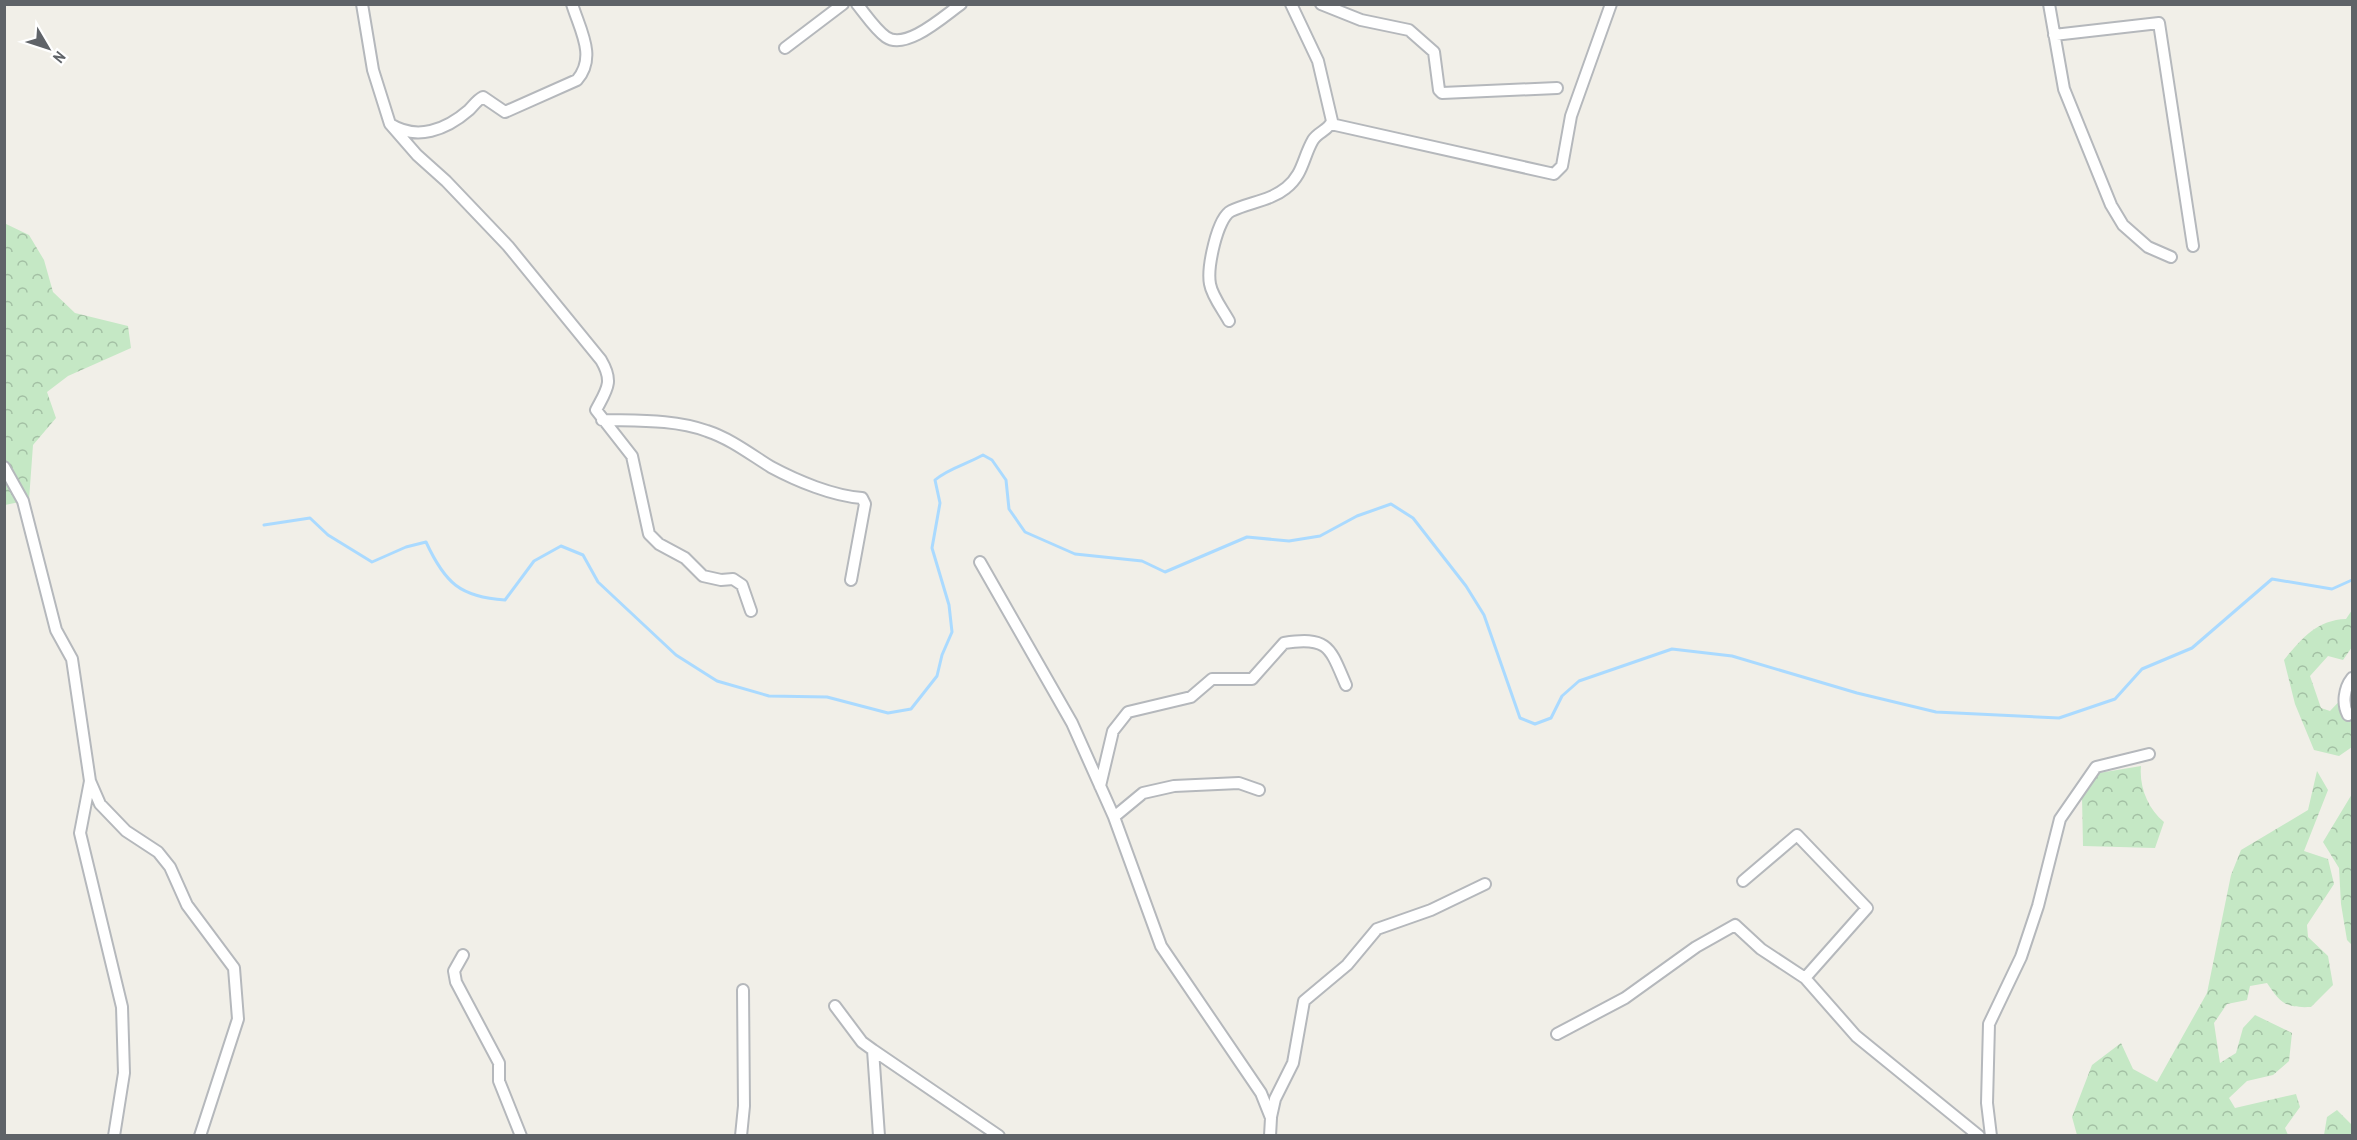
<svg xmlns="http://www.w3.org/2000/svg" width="2357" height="1140" font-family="'Archivo Narrow',sans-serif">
	<defs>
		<pattern id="forest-crowns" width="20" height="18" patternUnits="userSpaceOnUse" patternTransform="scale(1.5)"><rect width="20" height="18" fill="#c5e8c5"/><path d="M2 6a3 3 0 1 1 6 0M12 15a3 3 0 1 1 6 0" fill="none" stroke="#a3c0a4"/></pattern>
	</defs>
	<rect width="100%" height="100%" fill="#f1efe8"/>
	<!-- forest -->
	<path fill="url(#forest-crowns)" d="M4,223l25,12 15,25 9,32 22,21 53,13 3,22 -63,28 -21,16 9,26 -23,27 -4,55 -24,5z
		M2352,610v37l-9,13 -15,-4 -18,20 11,32 9,3 19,-20 3,2v54l-13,9 -25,-6 -19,-46 -11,-44c17,-21 33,-40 62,-41z
		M2141,766c-2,21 7,43 23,56l-9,26 -72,-2 -1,-49 17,-24z
		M2317,771l11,19 -24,61 24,8 6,25 -27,41 1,12 20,19 5,29 -22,22c-25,1 -30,-3 -44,-24l-17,3 -3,14 -20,4 -13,19 6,40 16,-10 7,-25 12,-13 37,18 -3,28 -16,14 -26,6 -18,17 6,10 61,-14 4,13 -15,21 3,7h-211l-5,-18 20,-52 29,-22 12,26 24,13 50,-89 24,-118 10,-25 67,-40z
		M2352,794v151l-5,-5 -6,-36 -2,-36 -16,-26z
		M2337,1110l15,15v10h-28l3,-18z"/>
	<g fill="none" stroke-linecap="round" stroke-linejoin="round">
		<!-- stream -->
		<path stroke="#aadaff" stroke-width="3" d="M264,525l46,-7 18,17 44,27 34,-15 20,-5c19,41 34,55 79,58l29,-39 27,-15 22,9 15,27 78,73 41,26 52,15 58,1 61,16 23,-4 26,-33 5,-21 10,-23 -3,-27 -17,-57 8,-45 -5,-23c12,-11 32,-16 48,-25l9,5 14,20 3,29 16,23 50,22 67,7 23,11 82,-35 42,4 31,-5 37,-20 34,-12 22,14 53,68 18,29 36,103 15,6 16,-6 11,-22 17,-15 93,-32 60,7 125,37 79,19 123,6 56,-19 27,-30 50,-21 80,-69 60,10 20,-9"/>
		<!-- minor casing -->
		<g stroke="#b5b8bc" stroke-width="14">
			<path id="minor" d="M362,4l11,66 17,54c27,17 56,6 79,-14 5,-5 8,-10 14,-13l22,15 72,-32c20,-23 3,-50 -5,-76
				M857,4c9,11 18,25 29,33 20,14 58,-21 75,-33
				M1321,4l40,16 48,10 25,22 5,38 3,3 115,-5
				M2049,4l15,85 47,116 12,20 25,22 23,10
				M2054,35l105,-12 34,223
				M785,48l58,-44
				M390,124l27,31 29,26 62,65 93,114c13,22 6,29 -5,50l36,46 17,78 10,10 26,14 18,18 18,4 12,-1 9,6 9,26
				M1331,124l223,50 8,-8 9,-50 40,-112
				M1229,321c-6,-11 -17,-25 -19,-37 -3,-16 7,-66 21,-73 19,-9 39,-10 55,-23 17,-13 17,-31 27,-48 5,-8 16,-10 19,-19l-14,-60 -27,-57
				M602,420c35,1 72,-1 105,11 24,8 43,23 64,36 26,14 62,29 91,31l3,6 -14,76
				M4,467l19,34 33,129 16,29 18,122 10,23 26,27 32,21 12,15 17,38 47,63 4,51 -38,117
				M980,562l92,161 42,94 47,129 100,147 10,25 -1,18
				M2348,715c-6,-11 -4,-27 4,-37
				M90,781l-10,52 42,174 2,66 -10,63
				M1100,786l13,-55 15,-19 63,-15 21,-18h40l32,-36c45,-7 46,5 62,42
				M1114,817l29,-24 31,-7 65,-3 20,7
				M1743,881l54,-46 70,73 -62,70
				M463,955l-9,16 2,11 43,81v18l22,55
				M835,1006l27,36 11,8 126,86
				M1557,1034l68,-36 71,-51 39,-22 26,24 44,29 51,58 123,100
				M873,1050l6,86
				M1271,1117l4,-18 18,-36 11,-62 43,-36 30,-36 54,-19 54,-26
				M741,1136l3,-30 -1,-116
				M1991,1136l-4,-33 2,-79 32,-67 17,-51 22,-87 36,-52 53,-13"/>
		</g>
		<!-- minor -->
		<use href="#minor" stroke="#fff" stroke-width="10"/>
	</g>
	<!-- border -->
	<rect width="2357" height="1140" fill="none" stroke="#5f6368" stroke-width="12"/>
	<!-- north arrow -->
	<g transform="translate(48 48) rotate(129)" stroke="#ffffff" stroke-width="4.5" paint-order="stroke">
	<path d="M0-4.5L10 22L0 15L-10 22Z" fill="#5f6368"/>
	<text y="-9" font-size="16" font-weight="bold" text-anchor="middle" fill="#5f6368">N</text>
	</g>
</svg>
